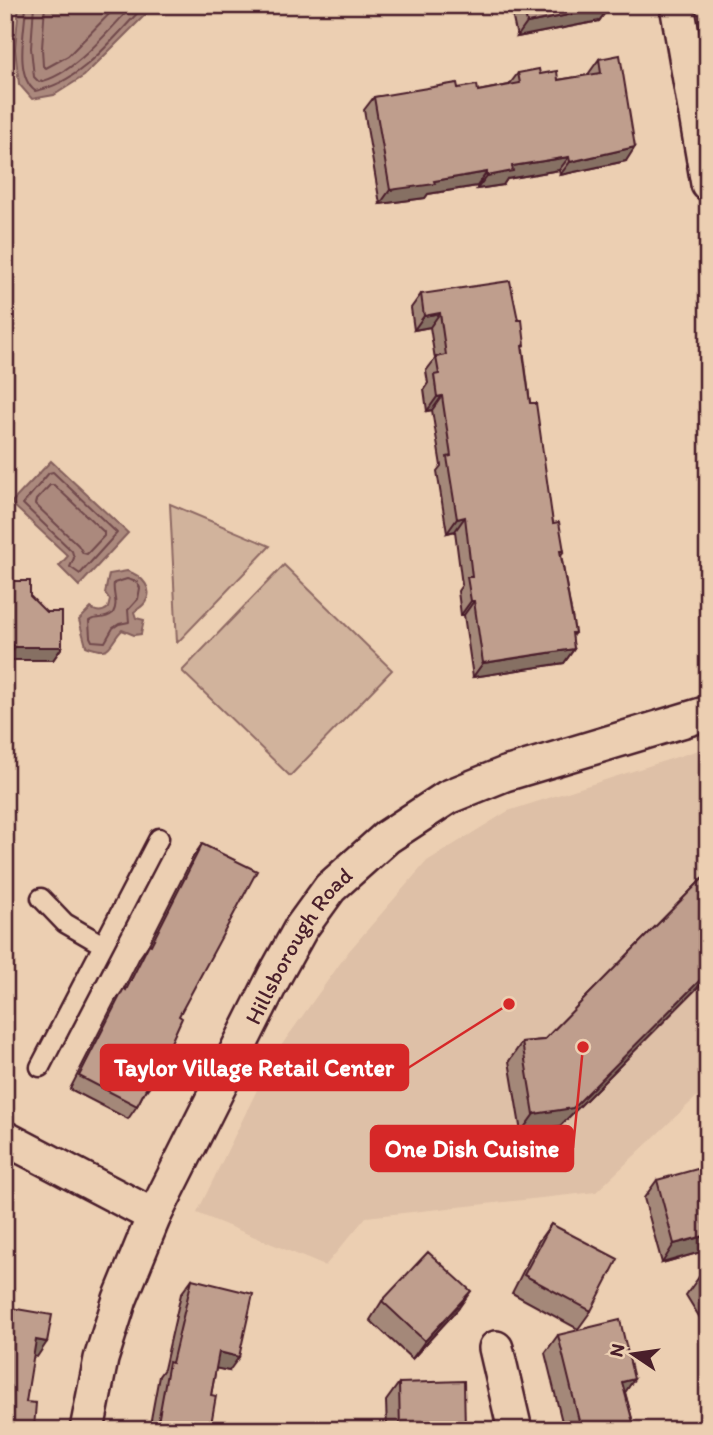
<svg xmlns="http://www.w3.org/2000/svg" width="713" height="1435" font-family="Itim,sans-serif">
	<rect width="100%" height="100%" fill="#eccfb2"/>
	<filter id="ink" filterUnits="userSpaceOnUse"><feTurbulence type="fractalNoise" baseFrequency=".0143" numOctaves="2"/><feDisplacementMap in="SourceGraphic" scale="14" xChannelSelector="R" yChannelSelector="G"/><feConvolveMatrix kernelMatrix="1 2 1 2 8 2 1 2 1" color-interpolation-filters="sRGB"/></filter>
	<g filter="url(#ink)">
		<!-- built -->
		<path fill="#dec0a7" d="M708,747v339l-112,106 -230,25 -41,49 -128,-53 76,-156 76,-106 78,-90 81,-50z"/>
		<!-- green -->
		<path fill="#d1b39c" stroke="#8e6964" stroke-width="2" d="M170,504l100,42 -93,97z
			M284,565l108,105 -102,106 -108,-105z"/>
		<!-- water -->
		<path fill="#ab897d" stroke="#845f5c" stroke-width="2" d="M19,5h136l-71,71 -30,19 -22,4 -13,-15 -4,-35z
			M51,461l77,72 -49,53 -20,-20 9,-10 -57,-53z
			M127,571c14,4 30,19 16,34 -3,3 -7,5 -9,7l2,6 8,2 -3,14 -7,1 -12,-5c-14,14 -9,27 -36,16l-7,-26 12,-12c6,5 11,5 17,0l2,-8 -5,-7 4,-19z"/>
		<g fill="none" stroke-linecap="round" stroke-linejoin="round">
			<!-- shore -->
			<path stroke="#71494c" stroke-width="2" d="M26,5c-1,25 -12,70 9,86 46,-8 79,-54 110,-86
				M34,5l-3,43 3,29 5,5c34,-6 70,-52 94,-77
				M45,5l-3,43 1,18 3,2 22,-12 50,-51
				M53,472l64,61 -37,41 -10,-7 4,-9 -2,-7 -49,-47 26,-31z
				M50,485h4l50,47v4l-17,18 -4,-1 -5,-8 -43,-41 1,-4z
				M127,579l10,3 3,6 -2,11 -10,11 1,12 -10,2 -6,4 -8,14 -13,-1 -2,-4 -1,-16c6,-5 15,0 24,-8 6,-11 -1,-18 1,-30z"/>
			<!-- service casing -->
			<g stroke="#4a1f2b" stroke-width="23">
				<path id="service" d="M41,898l24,25 38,22
					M40,1067l119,-229"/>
			</g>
			<!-- minor casing -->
			<g stroke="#4a1f2b" stroke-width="38">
				<g id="minor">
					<path d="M677,5l31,179"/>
					<path d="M5,1138l149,78"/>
					<path d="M496,1348l19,82"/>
					<path id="s1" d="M87,1430l14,-71 19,-60 34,-83 121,-241 26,-47 29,-40 57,-51 61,-40 57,-23 203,-61"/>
				</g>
			</g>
			<!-- service -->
			<use href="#service" stroke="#eccfb2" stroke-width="18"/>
			<!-- minor -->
			<use href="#minor" stroke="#eccfb2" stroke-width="33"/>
		</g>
		<!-- wall -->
		<path fill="#a48879" stroke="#4a1f2b" stroke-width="2" d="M510,5h98l1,2 -10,14 -82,16z
			M599,59l27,102 -66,14 -1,-5 -52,9 -4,6 -26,4v-3l-49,8 -3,4 -45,6 -16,-94 10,-13 84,-9 20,3 31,-6 9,-12 22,1 18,6 31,-5v-2z
			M421,294l102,55 7,54 23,120 11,28 -3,4 14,78 -3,3 2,13 -10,14 -91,14 -9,-62h-3l-3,-24 4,-6 -7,-54 -8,2 -10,-62 4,-5 -9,-56 -5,1 -3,-22 4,-6 -2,-12 9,-12 -5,-32 -16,3 -3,-22z
			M5,581l25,15 32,51 -9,13 -48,-1z
			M202,844l-23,172 -24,62 -10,13 -8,15 -9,13 -58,-30 45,-88 9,-12 16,-32 9,-13 44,-87z
			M708,873v104l-148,149 -39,6 -12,-71 13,-19 22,-2z
			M657,1180l51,70 -46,13 -18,-65z
			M551,1224l40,87 -13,18 -66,-36 26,-51z
			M708,1272v59l-22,-36 13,-18z
			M192,1279l37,92 -13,-3 -5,27 -1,35h-61l10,-54 5,-7 17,-75z
			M382,1301l76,8 -46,50 -42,-39z
			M558,1335l76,44 -9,13 10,38h-71l-19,-77z
			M399,1383l66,47h-78l-1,-29z"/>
		<!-- shaded-wall -->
		<path fill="#866f63" stroke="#4a1f2b" stroke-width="2" d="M609,7l-10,14 -82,16 10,-14z
			M635,147l-9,14 -66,14 10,-13z
			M569,157l-10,13 -52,9 -4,6 -26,4 10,-13 25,-10z
			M487,172l-10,14 -49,8 -3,4 -45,6 10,-14 44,-9z
			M440,313l-10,14 -16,3 10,-14z
			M442,396l-10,14 -5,1 10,-14z
			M465,517l-10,14 -8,2 10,-14z
			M471,601h3l-10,14h-3z
			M15,647h47l-9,13h-47z
			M574,649l-10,14 -91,14 10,-14z
			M708,972v5l-148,149 -39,6 13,-18z
			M152,1077l3,1 -9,13 -3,-1z
			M708,1235v15l-46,13 12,-19z
			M471,1291l-13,18 -46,50 13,-18z
			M36,1340l11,2 -10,15 -11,-2z
			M219,1352l20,5 -10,14 -20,-4z
			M634,1379l-12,18v-15z
			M22,1427l12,1 -2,2h-12z"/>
		<!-- building -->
		<path fill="#bf9e8d" stroke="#4a1f2b" stroke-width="2" d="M523,5h85l1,2 -82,16z
			M620,55l15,92 -65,15 -1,-5 -57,9 1,5 -26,5v-4l-53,9 1,3 -45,6 -16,-93 83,-14 1,5 19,-3 1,6 42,-8 -2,-10 21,-4 1,5 17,-3 1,9 43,-7 -2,-14z
			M510,281l8,39h4l3,25 -3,1 8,57h6l17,120 6,-1 5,29h-4l15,82h-3l2,16 -91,14 -9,-62h-3l-4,-24h5l-7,-60 -8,2 -10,-62 4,-1 -9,-60 -5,1 -3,-22 5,-1 -3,-17 10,-2 -6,-42 -16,3 -3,-22z
			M5,581h25v15l16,16h16v35h-47l-10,-10z
			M202,844l55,27 -78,145 3,2 -27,60 -3,-1 -15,29 -58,-30 45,-88 2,2 23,-46 2,1z
			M708,873v99l-135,136 -39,6 -12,-72 22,-2z
			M708,1166v69l-34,9 -17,-64z
			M551,1224l67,35 -27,52 -67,-36z
			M428,1252l43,39 -46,50 -43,-40z
			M708,1272v20l-9,-15z
			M192,1279l61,15 -14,63 -20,-5 -8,43 5,1 -6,34h-46l-7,-2 12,-66 3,1z
			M5,1307l47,8 -5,27 -11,-2 -10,62 10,1 -2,25 -12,-1v3h-17z
			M620,1320l14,59 -12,3 13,48h-58l4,-1 -23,-94z
			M464,1381l1,49h-65l-1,-47z"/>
	</g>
	<g text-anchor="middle" stroke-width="5" stroke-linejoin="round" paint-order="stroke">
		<!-- street labels -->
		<g font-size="23" fill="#4a1f2b" stroke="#eccfb2">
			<text dy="8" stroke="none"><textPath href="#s1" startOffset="532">Hillsborough Road</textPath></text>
		</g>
	</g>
	<!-- callouts -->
	<path fill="none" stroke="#d62828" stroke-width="2.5" d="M509 1004L408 1068M583 1047L573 1148"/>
	<g fill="#d62828" stroke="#eccfb2" stroke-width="2.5">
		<circle cx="509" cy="1004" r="7"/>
		<circle cx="583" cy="1047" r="7"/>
	</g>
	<g fill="#d62828" stroke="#d62828" stroke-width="2.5">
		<rect x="101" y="1045" width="307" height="45" rx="7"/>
		<rect x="371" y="1126" width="202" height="45" rx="7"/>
	</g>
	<g font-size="24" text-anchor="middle" font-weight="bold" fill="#fff">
		<text x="254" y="1076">Taylor Village Retail Center</text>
		<text x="472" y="1157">One Dish Cuisine</text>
	</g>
	<!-- margin -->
	<rect width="713" height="1435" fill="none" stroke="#eccfb2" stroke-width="28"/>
	<rect x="14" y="14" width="685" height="1407" fill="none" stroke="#4a1f2b" stroke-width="2.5" filter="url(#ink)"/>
	<!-- north arrow -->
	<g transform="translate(633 1354) rotate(283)" stroke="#eccfb2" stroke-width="5" paint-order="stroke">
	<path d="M0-5L12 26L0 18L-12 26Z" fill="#4a1f2b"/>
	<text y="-10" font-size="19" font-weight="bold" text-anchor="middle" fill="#4a1f2b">N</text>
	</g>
</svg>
